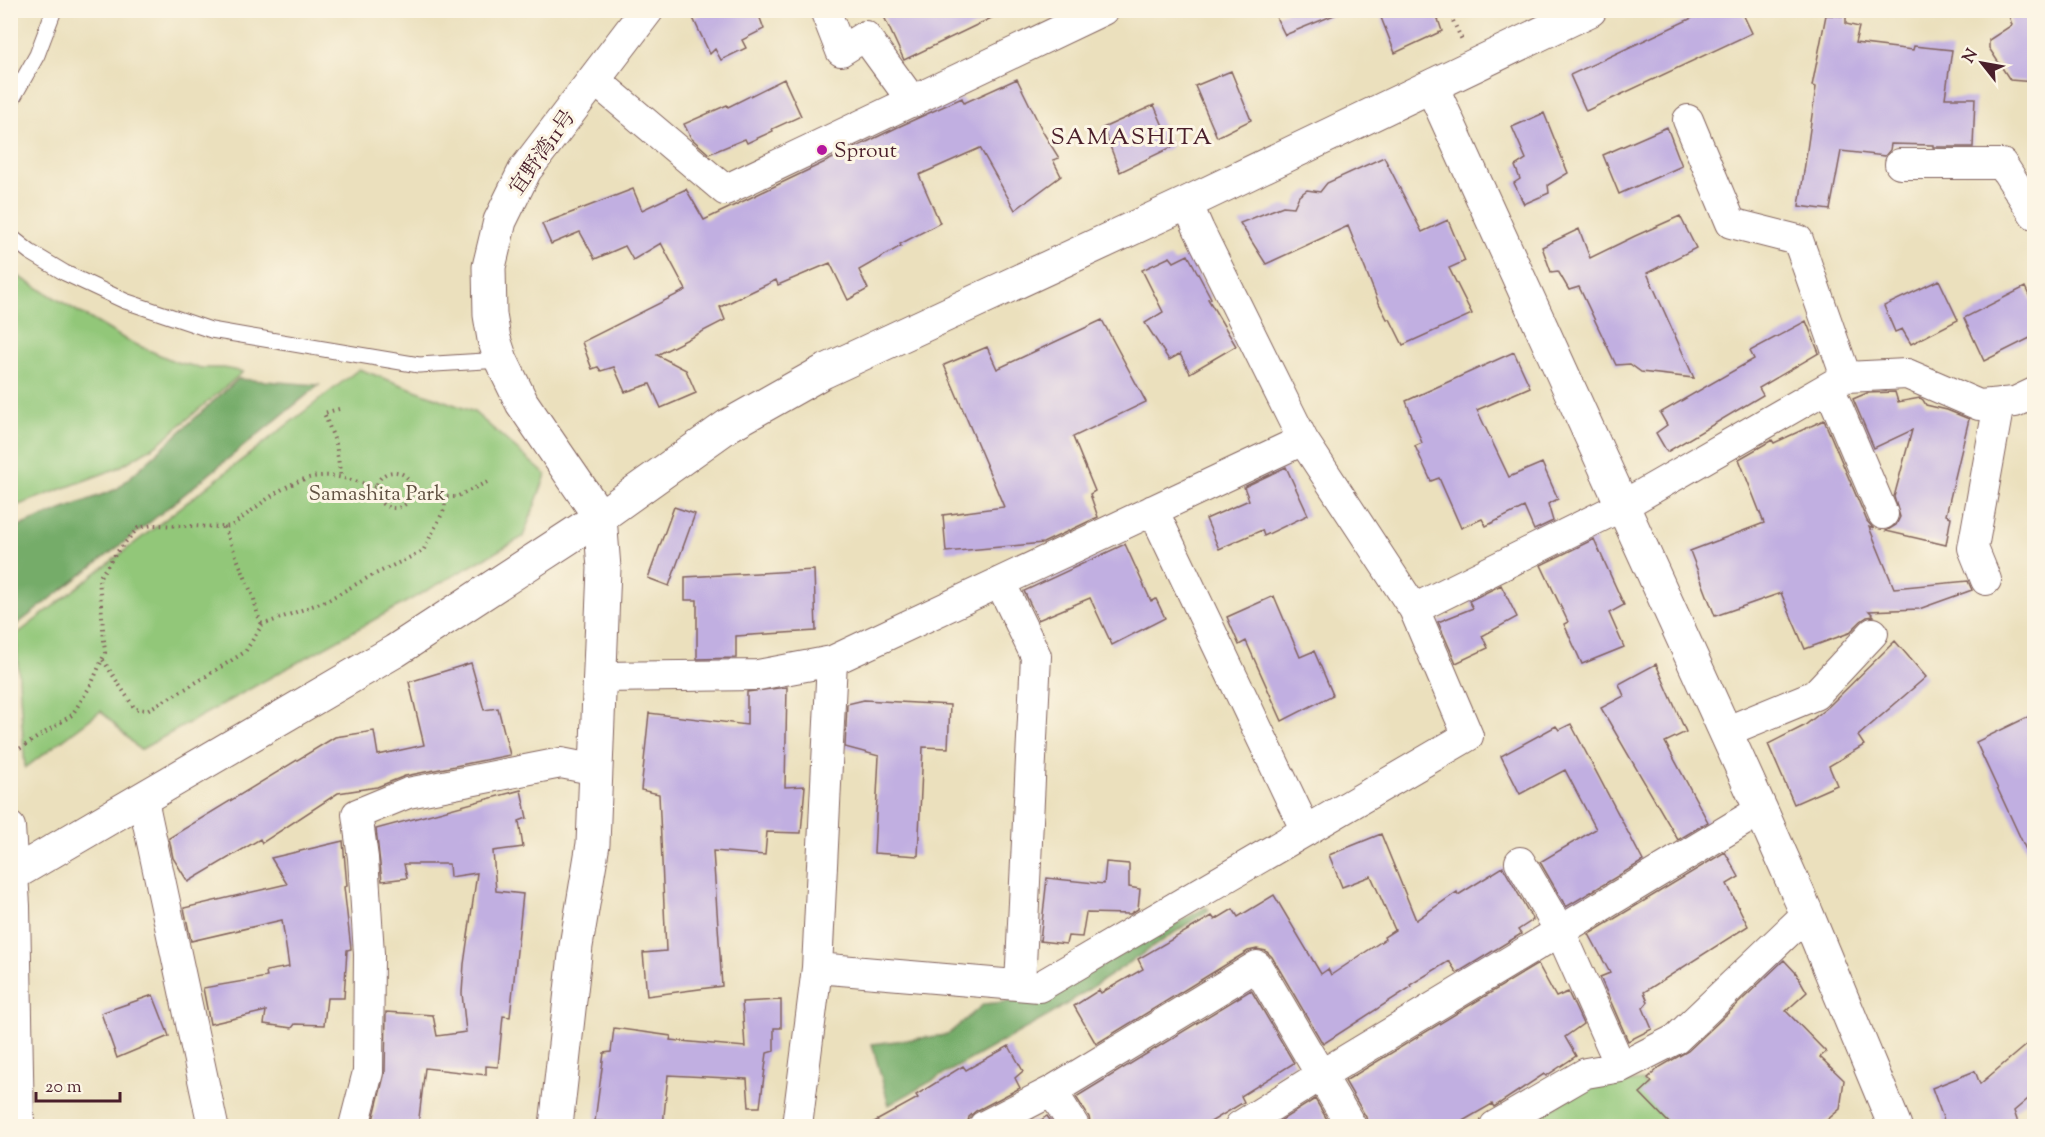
<svg xmlns="http://www.w3.org/2000/svg" width="2045" height="1137" font-family="'Sorts Mill Goudy','Noto Serif JP',serif">
	<rect width="100%" height="100%" fill="#fcf5e5"/>
	<filter id="ink" filterUnits="userSpaceOnUse"><feTurbulence type="fractalNoise" baseFrequency=".0167" numOctaves="2"/><feDisplacementMap in="SourceGraphic" scale="12" xChannelSelector="R" yChannelSelector="G"/><feConvolveMatrix kernelMatrix="1 2 1 2 8 2 1 2 1" color-interpolation-filters="sRGB"/></filter>
	<filter id="wash" filterUnits="userSpaceOnUse"><feTurbulence type="fractalNoise" baseFrequency=".008" numOctaves="4" result="noise"/><feDisplacementMap in="SourceGraphic" scale="24" xChannelSelector="R" yChannelSelector="G"/><feGaussianBlur stdDeviation="1.35" result="paint"/><feColorMatrix in="noise" values="0 0 0 0 0 0 0 0 0 0 0 0 0 0 0 0 0 1.4 0 .05"/><feComposite in="paint" operator="in"/></filter>
	<g filter="url(#wash)">
		<rect width="100%" height="100%" fill="#ebe0bd"/>
		<!-- green -->
		<path fill="#92c779" stroke="#6e7352" stroke-width="1.5" d="M11,272l117,69 48,21 26,6h22l19,4 -85,72 -40,24 -107,40z
			M359,369l115,43 72,63 -23,62 -383,213 -39,-39 -76,57 -9,-133z
			M1642,1081l42,42 -3,3h-157l63,-39z"/>
		<!-- forest -->
		<path fill="#75ac69" stroke="#60664a" stroke-width="1.5" d="M238,379l81,6 -175,142 -133,102v-100l106,-40z
			M1206,907l3,3 -159,105 -161,90 -17,-61 75,-9 37,-31 59,-6z"/>
		<g id="blocks">
			<!-- building -->
			<path fill="#c1afe1" d="M709,10h48l7,19 -22,11 4,8 -25,12 -6,-11 -5,5 -17,-36z
				M881,10h127l-104,50z
				M1289,10h55v1l-59,24 -9,-18z
				M1378,10h57l7,21 -47,22z
				M1709,10h32l11,23 -166,78 -16,-36z
				M2007,10h27v72l-24,-2 -21,-32v-8l23,-15z
				M1826,15l20,1v8l13,3 -4,16 58,7 1,-4 38,4 -7,48h30l-2,49h-40v-2l-42,-1 -1,6 -5,6 -44,-5 -11,59 -31,-4 17,-119 -4,-1z
				M1231,71l20,49 -34,17 -22,-51z
				M784,79l17,37 -29,13 1,2 -26,12 -2,-4 -36,15 -18,-16 -7,-14 43,-19 1,2z
				M1017,79l27,55 15,24 -6,2 8,16 -46,34 -35,-62 -61,27 21,48 -40,21 1,2 -42,24 9,19 -20,11 -18,-37 -52,22 -2,-5 -56,27 5,13 -68,35 29,15 10,23 -35,15 -11,-24 -25,8 -11,-25 -13,4 -3,-4 -6,2 -10,-27 104,-52 -25,-47 -28,17 -8,-14 -30,13 -15,-27 -29,12 -9,-20 91,-35 9,21 44,-21 18,31 194,-93 64,-29 2,5z
				M1154,105l18,42 -52,25 -17,-44z
				M1544,113l24,60 -20,12 1,8 -25,11 -10,-21 6,-4 -5,-13 11,-7 -14,-32z
				M1667,127l15,39 -63,28 -16,-39z
				M1384,157l38,75 26,-12 17,41 -16,7 23,46 -69,31 -13,-26h-3l-9,-18 -30,-75 -82,38 -26,-41 43,-17 11,1 5,-11 8,-6 13,2 7,-9z
				M1680,216l16,32 -49,25 47,105 -53,-6 -11,-8 -14,1 -37,-78 -10,3 -11,-19 -7,1 -9,-25 37,-18 11,29 45,-22z
				M1188,255l23,43 -3,1 28,47 -46,27 -10,-19 -11,6 -24,-37 18,-11 -21,-42 28,-13 4,5z
				M1939,280l19,40 -47,24 -9,-15 -7,3 -11,-26z
				M2025,287l9,19v30l-50,25 -20,-43z
				M1102,320l44,82 -73,35 22,54 -5,3 8,23 -55,26 -97,9 -3,-37 61,-8 -60,-142 43,-18 10,22z
				M1806,321l13,32 -60,35 4,7 -96,57 -11,-19 11,-8 -7,-12 94,-54 -4,-8z
				M1514,352l16,35 -53,23 32,67 33,-14 16,36 -10,5 5,17 -19,9 -10,-23 -38,19 -4,-7 -21,9 -22,-50 -8,3 -16,-35 7,-3 -16,-42z
				M1895,392l3,10 22,-4 3,2 3,5 21,5 22,9 -23,96 5,2 -5,28 -60,-14 10,-6 4,-8 -6,-20 18,-67 -38,18 -21,-49 14,-6z
				M1824,420l43,101 7,8 -5,-2 25,61 74,-7 4,9 -53,19 -50,2 5,5 -7,1 -6,4 -12,12 -44,16 -24,-56 -66,23 -25,-65 74,-28 -25,-64 33,-19 2,3z
				M1286,467l22,48 -44,21 -2,-6 -43,19 -13,-30 43,-19 -5,-13z
				M674,507l21,7 -26,72 -21,-8z
				M1594,539l30,66 -15,8 15,34 -42,17 -18,-40 4,-2 -27,-57z
				M1125,544l26,57 5,-2 9,19 -53,27 -22,-47 -52,22 -14,-29z
				M814,570l2,61 -80,5v22l-39,1v-59h-12v-23z
				M1501,585l16,32 -35,19 6,12 -32,15 -18,-41 35,-14 -4,-7z
				M1274,596l26,61 14,-6 19,44 -51,26 -36,-80 -7,4 -12,-28z
				M1895,641l31,36 -68,59 6,9 -35,21 8,19 -43,19 -26,-60 36,-18 24,-19z
				M471,663l13,47 14,-2 12,47 -105,21 -28,11 -39,6 -76,50 -2,-4 -72,43 -15,-24 -4,-20 166,-101 39,-6 4,24 46,-10 -15,-63z
				M1656,664l30,68 -21,10 43,80 -30,18 -77,-132 23,-12 -5,-12z
				M787,687l-2,100 20,-1 -4,47 -34,-1 -2,23 -52,-4 9,135 -75,10 -4,-43 23,-2 -7,-157 -18,-4 8,-77 98,12v-33z
				M864,700l86,5 -2,43 -25,-1 -5,109 -44,-3 5,-97 -34,-9 2,-43z
				M2034,714v153l-58,-125z
				M1571,724l72,137 -77,46 -26,-45 56,-33 -31,-59 -45,24 -19,-38 55,-30 3,4z
				M521,790l6,28 -8,3 4,26 -30,4 3,40 27,3 -13,123 -7,-1 -5,51 -12,-1v9l-61,-7 -7,58 -46,-2 13,-52 1,-60 47,3 4,21 29,-4 -4,-39 2,-29 13,-91 -27,4 -1,-13h-45l3,14 -25,3 -6,-52z
				M1381,834l35,86 41,-28 1,3 45,-28 30,53 -15,10 3,4 -64,39 -8,-12 -39,24 1,2 -88,57 -51,-87 -6,-6 -9,-2 -9,2 -152,93 -22,-38 25,-16 2,3 42,-24 -5,-10 74,-43 3,4 18,-11 5,8 36,-22 47,79 7,-5 3,6 54,-36 -1,-2 11,-7 -24,-54 -29,11 -13,-32z
				M343,841l4,45 -3,1 7,62 -4,1 -3,48h-17l-3,27 -29,-1 -3,4 -28,-4 2,-13 -56,13 -7,-36 64,-11 -1,-6 23,-4 -7,-47 -91,21 -7,-33 103,-24 -16,-26z
				M1725,852l14,25 -12,7 21,42 -104,66 4,10 -5,6 9,21 -24,12 -28,-64 10,-4 -21,-39z
				M1106,862l23,2v23l11,2 -2,20 -8,5 -44,-1 -4,24 -14,-1 -2,8 -26,-3 7,-63 57,6z
				M1784,960l12,13 11,19 -21,19 40,41 -6,5 24,23 -4,29 -20,17h-148l-32,-33 12,-11 -4,-4 12,-11 28,-16z
				M1538,964l18,33 12,-5 15,32 -18,13 11,19 -30,20 -2,-2 -50,33 -2,-3 -38,22h-86l-2,-9 -21,-36z
				M1251,990l43,73 -53,33 3,6 -40,24h-113l-2,-9 -13,-20z
				M153,995l16,41 -52,22 -16,-45z
				M781,1000v28h-7v23l-7,2 -7,54h-11l-2,-28 -79,-4 -5,51 -68,-5 9,-68 7,-1 3,-24 57,8 -1,4 75,7 -3,-45z
				M2034,1038v56l-20,17 5,15h-73l-14,-38 43,-17 5,13z
				M1009,1046l14,25 -8,7 5,10 -44,23 -7,6 -2,9h-100l51,-28 -2,-3 47,-29 3,4z
				M1315,1099l16,27h-59z
				M1047,1116l7,10h-33l13,-6 1,4z"/>
		</g>
	</g>
	<g filter="url(#ink)">
		<use href="#blocks" fill-opacity="0" stroke="#82635e" stroke-width="1.5"/>
		<g fill="none" stroke-linecap="round" stroke-linejoin="round">
			<!-- lane casing -->
			<g stroke="#82635e" stroke-width="17">
				<path id="lane" d="M10,103l27,-48 17,-45
					M10,236l20,16 35,21 60,28 86,29 208,35 82,-5"/>
			</g>
			<!-- street casing -->
			<g stroke="#82635e" stroke-width="32">
				<path id="street" d="M825,10l16,41 24,-15 48,66
					M595,80l130,110 378,-180
					M1688,120l43,103 67,17 48,137
					M1900,164h102l32,50
					M1829,387l54,127
					M1153,510l153,321
					M1986,580l-13,-32 26,-145
					M1000,582l36,74 -16,329
					M1414,609l208,-103 224,-129 61,-3 72,31 36,-3 19,-9
					M601,677l157,-2 74,-14
					M1725,732l90,-37 58,-62
					M143,800l70,326
					M10,827l5,79 4,220
					M1520,862l40,69 61,136
					M817,968l222,19 429,-251 -54,-127 -111,-169 -104,-210 -12,-27
					M1052,1091l22,35
					M354,1126l14,-54 1,-118 -6,-96 -6,-44 51,-21 153,-30 36,7
					M797,1126l20,-158 15,-307 471,-221
					M984,1126l68,-35 205,-125 94,160
					M1240,1126l81,-51 440,-265
					M1495,1126l91,-53 35,-6 55,-28 131,-125"/>
			</g>
			<!-- secondary casing -->
			<g stroke="#82635e" stroke-width="35">
				<path id="secondary" d="M1432,87l329,723 46,104 88,212
					M10,876l385,-225 205,-134 129,-92 94,-53 364,-169 403,-193
					M556,1126l20,-180 17,-102 11,-276 -4,-51 -78,-114 -21,-43 -7,-21 -4,-24 -1,-48 11,-46 25,-51 122,-160"/>
			</g>
			<!-- path -->
			<path stroke="#82635e" stroke-width="4" stroke-dasharray="1.5 4.5" stroke-linecap="butt" d="M1448,10l14,30
				M339,409l-15,4 12,31 5,34
				M376 490a18 18 0 1 1 36 0a18 18 0 1 1-36 0Z
				M411,497h45l31,-15
				M224,527l30,72 3,14 5,12
				M103,660l32,49 12,1 40,-22 58,-36 17,-27 66,-25 41,-23 54,-26 21,-41 2,-12
				M10,755l62,-40 19,-30 14,-32 -6,-75 18,-26 21,-24 15,-3 71,2 7,-1c29,-20 61,-53 99,-50 15,1 31,7 45,11"/>
			<!-- lane -->
			<use href="#lane" stroke="#fff" stroke-width="15"/>
			<!-- street -->
			<use href="#street" stroke="#fff" stroke-width="30"/>
			<!-- secondary -->
			<use href="#secondary" stroke="#fff" stroke-width="33"/>
		</g>
	</g>
	<!-- markers -->
	<circle fill="#b5179e" stroke="#fcf5e5" stroke-width="2" cx="822" cy="150" r="6"/>
	<g text-anchor="middle" stroke-width="6" stroke-linejoin="round" paint-order="stroke">
		<!-- poi labels -->
		<g font-size="21" fill="#4a1f2b" stroke="#fcf5e5" text-anchor="start">
			<text x="834" y="157">Sprout</text>
		</g>
		<!-- street labels -->
		<g font-size="21" fill="#4a1f2b" stroke="#fcf5e5">
			<text transform="translate(542 152) rotate(-55)" y="7">宜野湾11号</text>
		</g>
		<!-- park labels -->
		<g font-size="21" fill="#605142" stroke="#fcf5e5">
			<text x="377" y="500">Samashita Park</text>
		</g>
		<!-- quarter labels -->
		<g font-size="24" letter-spacing="1.5" fill="#4a1f2b" stroke="#fcf5e5">
			<text x="1132" y="144">SAMASHITA</text>
		</g>
	</g>
	<!-- margin -->
	<rect width="2045" height="1137" fill="none" stroke="#fcf5e5" stroke-width="36"/>
	<!-- north arrow -->
	<g transform="translate(1982 63) rotate(301)" stroke="#fcf5e5" stroke-width="4.5" paint-order="stroke">
	<path d="M0-4.5L10 22L0 15L-10 22Z" fill="#4a1f2b"/>
	<text y="-9" font-size="16" font-weight="bold" text-anchor="middle" fill="#4a1f2b">N</text>
	</g>
	<!-- scale -->
	<path d="M36 1092v9h84v-9" fill="none" stroke="#4a1f2b" stroke-width="3"/>
	<text x="45" y="1092" font-size="18" fill="#4a1f2b" stroke="#fcf5e5" stroke-width="4.5" paint-order="stroke">20 m</text>
</svg>
